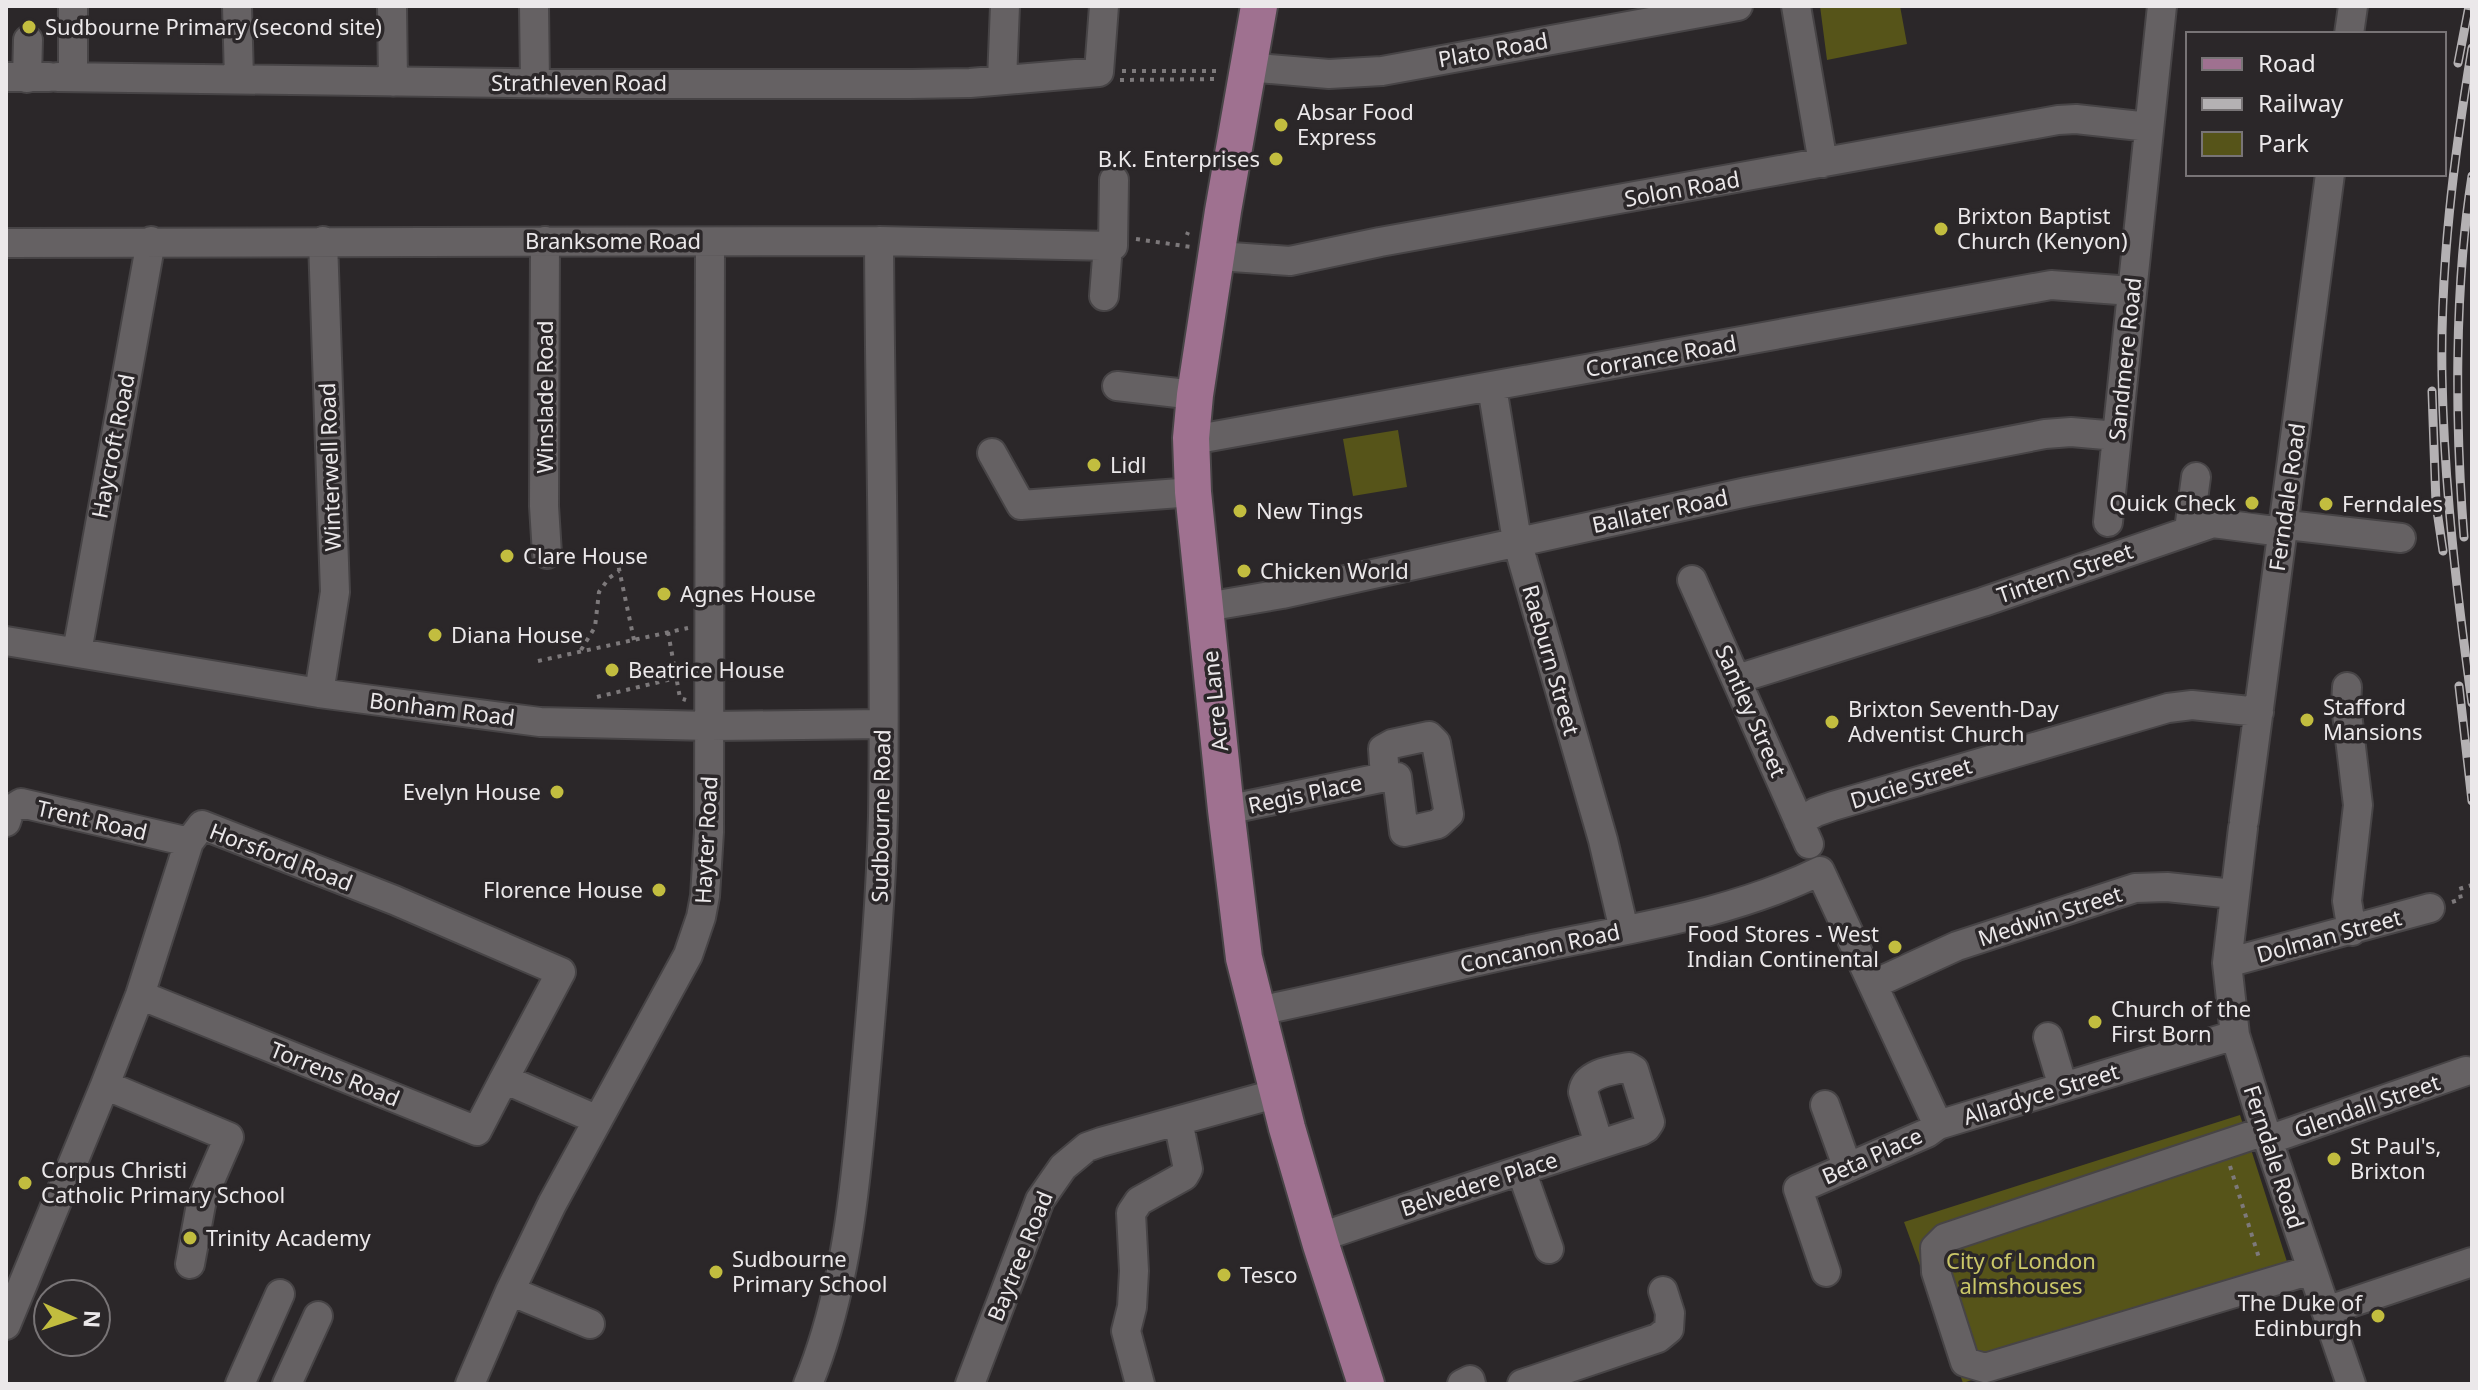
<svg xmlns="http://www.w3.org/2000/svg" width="2478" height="1390" font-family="'Noto Sans',sans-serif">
	<rect width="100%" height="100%" fill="#2b2729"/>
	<!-- green -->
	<path fill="#565419" d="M1820,6h80l7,38 -80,16z
		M1398,430l9,57 -54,9 -10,-57z
		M2240,1115l51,159 -328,109 -59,-161z"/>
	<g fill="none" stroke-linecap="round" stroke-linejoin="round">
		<!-- minor casing -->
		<g stroke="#474446" stroke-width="32">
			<path id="minor" d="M237,6l2,73
				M392,6l1,76
				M534,6l1,77
				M1796,6l27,157
				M2349,34l4,-28
				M1247,67l82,7 53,-3 356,-65
				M73,76v-70
				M6,77h43
				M58,77l525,7h328l59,-1 129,-11 5,-66
				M27,78l1,-38
				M1002,80l3,-74
				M545,241l-1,265 3,48
				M6,243l873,-2 234,5 1,-66
				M1217,256l73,5 90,-19 678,-122 18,-1 73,8
				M1104,296l4,-51
				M1117,386l78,9
				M1492,387l25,154 86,299 21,90
				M1191,438l18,-1 842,-152 81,6
				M992,453l29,52 172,-13
				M2108,522l54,-516
				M2189,530l7,-53
				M1692,580l117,264
				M1206,607l76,-13 465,-102 298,-58 26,-2 46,4
				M6,641l313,52 221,29 170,4 173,-2
				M77,652l74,-411
				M1737,679l246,-77 230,-79 54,7 29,-4 105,12
				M2347,687l-1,18 12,100 -11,96 5,30
				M319,693l16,-101 -12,-351
				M1429,736l7,7 13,71 -11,10 -34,8 -7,-55h-12l-2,-28 9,-5z
				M1226,810l159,-33
				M2244,821l86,-647
				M6,822l4,-12 11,-7 168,39
				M1799,822l17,-10 17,-6 335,-98 24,-3 67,7
				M2243,828l-16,135 8,72 30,96 86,253
				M2227,963l203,-55
				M1874,984l83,-38 178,-58 32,-1 67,7
				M140,995l337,136 27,-52
				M1256,1014l21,-7c86,-18 171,-40 256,-58 97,-21 197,-34 287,-78l118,254
				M2048,1037l15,50
				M105,1085l124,52 -27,62 -12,65
				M1825,1105l22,61
				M2265,1131l-320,107 -10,10 1,24 29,90 20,6 326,-98
				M2268,1140l198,-69
				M1521,1170l28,79
				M1318,1238c107,-37 215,-72 323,-107l5,-3 4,-6 -16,-52 -5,-3c-16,3 -44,6 -46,25l16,52
				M1826,1272l-28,-83 129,-56 11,-8 297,-90
				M510,1291l80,33
				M2326,1311l146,-49
				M6,1325l99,-240 35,-90 49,-153 13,-17 192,75 167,72 -57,107 94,41
				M240,1384l40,-90
				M287,1384l31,-68
				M470,1384l40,-93 42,-87 136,-249 13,-38 4,-21 4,-64 1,-590
				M808,1384c42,-102 49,-218 59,-326 7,-81 14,-161 16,-242 3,-191 -3,-383 -4,-575
				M970,1384l70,-184 23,-33 24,-20 14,-5 177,-49
				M1140,1384l-14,-53 6,-24 2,-36 -3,-58 8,-12 45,-25 4,-7 -10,-48
				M1462,1384l8,-4 1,4
				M1522,1384l136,-46 11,-9 1,-16 -7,-22"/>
		</g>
		<!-- major casing -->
		<g stroke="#474446" stroke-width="40">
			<path id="major" d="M1259,6l-36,205 -28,184 -4,43 2,54 33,318 18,148 43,170 34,117 45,139"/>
		</g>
		<!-- path -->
		<path stroke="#7d797b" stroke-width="4" stroke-dasharray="4 6" stroke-linecap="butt" d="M1122,71h99
			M1120,80l99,-1
			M1187,235l1,-3
			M1136,239l55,8
			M668,632l12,66 6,2
			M634,640l-16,-76 24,-5
			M581,650l14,-23 4,-35 10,-14 10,-7
			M538,661l150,-33
			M597,697l79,-19
			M2452,902l9,-3 -2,-10 13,-4
			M2230,1166l30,95"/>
		<!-- minor -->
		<use href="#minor" stroke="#656163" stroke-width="28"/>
		<!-- major -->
		<use href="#major" stroke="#9f7190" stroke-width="36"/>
		<!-- rail casing -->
		<g stroke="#b4b1b3" stroke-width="9">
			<path id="rail" d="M2472,48c-18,108 -32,218 -30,328 2,109 15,219 30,327
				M2458,63l11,-57
				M2432,391l4,113 7,47
				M2464,537c-9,-112 -10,-249 8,-361
				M2459,686l13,115"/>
		</g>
		<!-- rail -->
		<use href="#rail" stroke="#2b2729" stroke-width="6" stroke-dasharray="18" stroke-linecap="butt"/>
	</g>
	<!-- markers -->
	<g fill="#c2bd3f" stroke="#2b2729" stroke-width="3">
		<circle cx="29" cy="27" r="8"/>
		<circle cx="1281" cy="125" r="8"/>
		<circle cx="1276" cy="159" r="8"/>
		<circle cx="1941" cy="229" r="8"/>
		<circle cx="1094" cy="465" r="8"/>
		<circle cx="2252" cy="503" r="8"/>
		<circle cx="2326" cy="504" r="8"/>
		<circle cx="1240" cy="511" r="8"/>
		<circle cx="507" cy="556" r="8"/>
		<circle cx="1244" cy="571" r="8"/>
		<circle cx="664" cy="594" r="8"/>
		<circle cx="435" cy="635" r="8"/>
		<circle cx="612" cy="670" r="8"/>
		<circle cx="2307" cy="720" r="8"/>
		<circle cx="1832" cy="722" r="8"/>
		<circle cx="557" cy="792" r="8"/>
		<circle cx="659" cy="890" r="8"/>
		<circle cx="1895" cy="947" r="8"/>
		<circle cx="2095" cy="1022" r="8"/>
		<circle cx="2334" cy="1159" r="8"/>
		<circle cx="25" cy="1183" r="8"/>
		<circle cx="190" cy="1238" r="8"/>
		<circle cx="716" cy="1272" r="8"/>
		<circle cx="1224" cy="1275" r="8"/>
		<circle cx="2378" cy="1316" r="8"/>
	</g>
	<g text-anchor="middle" stroke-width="7" stroke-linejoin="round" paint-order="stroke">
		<!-- poi labels -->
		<g font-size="22" fill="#ebe8ea" stroke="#2b2729" text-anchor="start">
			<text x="45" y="35">Sudbourne Primary (second site)</text>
			<text x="1297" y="120">Absar Food<tspan x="1297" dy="25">Express</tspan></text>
			<text x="1260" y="167" text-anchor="end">B.K. Enterprises</text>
			<text x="1957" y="224">Brixton Baptist<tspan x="1957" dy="25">Church (Kenyon)</tspan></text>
			<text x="1110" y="473">Lidl</text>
			<text x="2236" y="511" text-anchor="end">Quick Check</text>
			<text x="2342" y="512">Ferndales</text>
			<text x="1256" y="519">New Tings</text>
			<text x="523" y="564">Clare House</text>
			<text x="1260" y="579">Chicken World</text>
			<text x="680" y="602">Agnes House</text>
			<text x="451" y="643">Diana House</text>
			<text x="628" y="678">Beatrice House</text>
			<text x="2323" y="715">Stafford<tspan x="2323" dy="25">Mansions</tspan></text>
			<text x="1848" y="717">Brixton Seventh-Day<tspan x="1848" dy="25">Adventist Church</tspan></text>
			<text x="541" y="800" text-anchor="end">Evelyn House</text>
			<text x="643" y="898" text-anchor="end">Florence House</text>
			<text x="1879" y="942" text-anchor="end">Food Stores - West<tspan x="1879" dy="25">Indian Continental</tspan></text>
			<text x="2111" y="1017">Church of the<tspan x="2111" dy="25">First Born</tspan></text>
			<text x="2350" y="1154">St Paul's,<tspan x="2350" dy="25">Brixton</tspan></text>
			<text x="41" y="1178">Corpus Christi<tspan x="41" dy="25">Catholic Primary School</tspan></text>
			<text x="206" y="1246">Trinity Academy</text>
			<text x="732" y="1267">Sudbourne<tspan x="732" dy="25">Primary School</tspan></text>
			<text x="1240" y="1283">Tesco</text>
			<text x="2362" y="1311" text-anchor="end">The Duke of<tspan x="2362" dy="25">Edinburgh</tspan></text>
		</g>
		<!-- street labels -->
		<g font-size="22" fill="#ebe8ea" stroke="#2b2729">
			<text transform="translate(1493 50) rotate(-10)" y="8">Plato Road</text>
			<text x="579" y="91">Strathleven Road</text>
			<text transform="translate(1682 189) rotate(-10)" y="8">Solon Road</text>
			<text x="613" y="249">Branksome Road</text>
			<text transform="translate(1661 356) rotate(-10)" y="8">Corrance Road</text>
			<text transform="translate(2125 359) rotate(-84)" y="8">Sandmere Road</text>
			<text transform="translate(545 397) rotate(-90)" y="8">Winslade Road</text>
			<text transform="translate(113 446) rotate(-79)" y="8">Haycroft Road</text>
			<text transform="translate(330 467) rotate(-92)" y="8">Winterwell Road</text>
			<text transform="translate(2287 497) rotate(-82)" y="8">Ferndale Road</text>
			<text transform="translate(1660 511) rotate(-12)" y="8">Ballater Road</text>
			<text transform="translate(2065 573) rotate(-19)" y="8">Tintern Street</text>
			<text transform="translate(1551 660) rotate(74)" y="8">Raeburn Street</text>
			<text transform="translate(1215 701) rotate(-96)" y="8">Acre Lane</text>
			<text transform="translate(442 709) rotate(7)" y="8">Bonham Road</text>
			<text transform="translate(1751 711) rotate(66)" y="8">Santley Street</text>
			<text transform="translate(1911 783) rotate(-17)" y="8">Ducie Street</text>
			<text transform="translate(1305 794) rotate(-12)" y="8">Regis Place</text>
			<text transform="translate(881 816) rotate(-89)" y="8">Sudbourne Road</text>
			<text transform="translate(92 820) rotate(13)" y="8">Trent Road</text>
			<text transform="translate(706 840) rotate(-87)" y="8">Hayter Road</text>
			<text transform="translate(281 857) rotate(21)" y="8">Horsford Road</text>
			<text transform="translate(2050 916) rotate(-18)" y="8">Medwin Street</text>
			<text transform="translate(2329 936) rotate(-15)" y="8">Dolman Street</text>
			<text transform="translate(1540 948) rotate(-12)" y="8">Concanon Road</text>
			<text transform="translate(335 1074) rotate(22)" y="8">Torrens Road</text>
			<text transform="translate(2041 1094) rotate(-17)" y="8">Allardyce Street</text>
			<text transform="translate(2367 1106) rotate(-19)" y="8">Glendall Street</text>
			<text transform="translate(1872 1156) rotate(-24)" y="8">Beta Place</text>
			<text transform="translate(2274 1157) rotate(72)" y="8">Ferndale Road</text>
			<text transform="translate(1479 1184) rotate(-18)" y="8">Belvedere Place</text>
			<text transform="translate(1020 1256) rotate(-68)" y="8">Baytree Road</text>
		</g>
		<!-- park labels -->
		<g font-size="22" fill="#cac768" stroke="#2b2729">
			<text x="2021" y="1269">City of London<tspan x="2021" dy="25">almshouses</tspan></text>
		</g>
	</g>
	<!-- border -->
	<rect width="2478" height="1390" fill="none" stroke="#ebe8ea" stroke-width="16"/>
	<!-- legend -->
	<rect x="2186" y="32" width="260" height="144" fill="#2b2729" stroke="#787476" stroke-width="2"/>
	<rect x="2202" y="58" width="40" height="12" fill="#9f7190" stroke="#787476" stroke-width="2"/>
	<text x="2258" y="72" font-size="24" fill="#ebe8ea">Road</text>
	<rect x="2202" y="98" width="40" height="12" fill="#b4b1b3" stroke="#787476" stroke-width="2"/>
	<text x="2258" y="112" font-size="24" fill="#ebe8ea">Railway</text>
	<rect x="2202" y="132" width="40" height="24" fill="#565419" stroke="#787476" stroke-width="2"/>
	<text x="2258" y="152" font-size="24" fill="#ebe8ea">Park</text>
	<!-- north arrow -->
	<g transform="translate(72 1318) rotate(93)"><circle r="38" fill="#2b2729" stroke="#787476" stroke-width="2"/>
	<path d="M0-6L14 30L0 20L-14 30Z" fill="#c2bd3f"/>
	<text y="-12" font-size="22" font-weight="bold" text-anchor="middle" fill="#ebe8ea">N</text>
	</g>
</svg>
